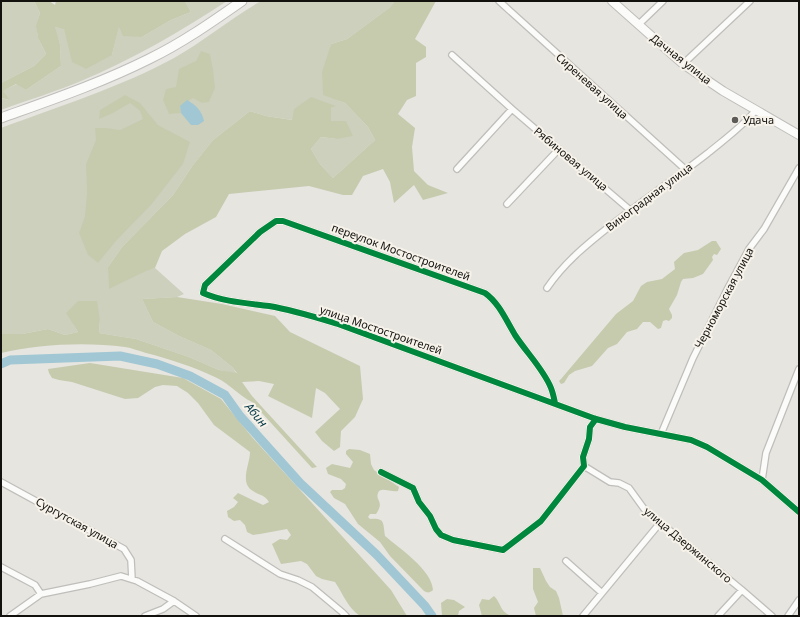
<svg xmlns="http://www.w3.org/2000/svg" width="800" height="617" font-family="'Noto Sans',sans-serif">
	<rect width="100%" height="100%" fill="#e6e5e0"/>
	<!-- green -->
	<path fill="#cdd0bd" d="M1,1h33l6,12c-6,20 -3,23 6,41l-12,12 -33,17z
		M185,1h42c-46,30 -95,59 -146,80 -26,11 -53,19 -80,29v-12l8,2 -7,-9 15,-7 9,6 35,-24 -1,-22 -6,-17 10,1 4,13 44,14 7,-29 23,11 29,-17 20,-8z
		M261,1h134l-6,7 -42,31 -16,5 -8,50 22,9 23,24 7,13 -42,38 -13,-14 -9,-15 10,-12 16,2 -6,-18v-13l4,-2 -42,14 -27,-4 -16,-5 -37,29 -20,25 -20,30 -51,52 -14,20 38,3 9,-2 29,26 -7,3 -35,2 11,23 26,14 32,14 21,17 5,7 -18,-4 -30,-13 -53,-18 -37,-6 1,-13 -27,4 5,8 -13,3 -17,-6 -26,5h-21v-206c56,-21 120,-41 173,-70 30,-17 57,-40 87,-57z"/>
	<!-- forest -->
	<path fill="#c6cbae" d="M34,1h15l6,4 1,-4h129l6,11 -20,8 -29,17 -19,-1 -4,-9 -7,28 -26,14 -14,-7 -8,-33 -9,-2 5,17 1,22 -35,24 -10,-6 -13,7 7,9 -9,-2v-15l33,-17 12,-12 -8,-16 -2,-12 4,-13z
		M395,1h41l-21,38 11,8v10l-10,6v33l-9,4 -9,14 17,14 -3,19 2,24 14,14 20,8 -25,7 -9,-15 -20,18 -4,-21 -7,-13 -20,7 -11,19h-9l-34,-9 -80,8 -13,23 -31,17 -23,17 -7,17 -9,3 -37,18 -1,-22 14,-20 51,-52 20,-30 20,-25 37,-29 16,5 26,4 2,-11 17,-12 25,9 -5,2v13h15l7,15 -16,3 -16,-2 -10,12 9,15 13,14 42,-38 -7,-13 -23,-24 -22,-8 -1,-23 9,-28 16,-5 42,-31z
		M201,51l9,3 3,15 2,19 -6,14 -7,1 -9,-5 -13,8 1,7 -12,1 -6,-14 3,-11 10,-2 3,-18 17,-8z
		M125,95l15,8 18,22 32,17 -7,22 -32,41 -35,36 -18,22 -10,-8 -9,-22 6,-17 2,-23 -1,-29 10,-24 -1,-12h11l14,2 23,-11 -3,-8 -10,-8 -17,10 -14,6 1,-9z
		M712,241h4l5,8 -4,6 -3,-1 -2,3 1,3 -10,14 -10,4 -10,1 -2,3 -4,13 -8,14 3,6v3l-3,3 -3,-1 -3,1 -2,7 -3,1 -8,-7h-7l-6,7 -10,3 -10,12 -9,4 -16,18 -17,5 -6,4 -5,8 -3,1 -2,-3 2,-2 55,-65 17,-13 8,-15 6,-4 15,-3 13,-10 -1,-7 10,-9 14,-3z
		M177,297l45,7 53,12 15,16 70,34 3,33 -8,18 -14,14 -1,16 -6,4 -12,-10 -7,-9 25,-23 -15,-16 -9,-5 -4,30 -44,-22 6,-12 -15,-3 -17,1 10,14 65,71 -5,1 -60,-66c-13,-6 -22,-18 -35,-24 -23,-11 -47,-19 -71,-25 -7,-2 -14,-5 -21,-6 -39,-5 -86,-3 -124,6v-19h21l26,-5 17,6 13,-3 -12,-19 12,-12h19l3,19 -1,13 37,6 53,18 30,13 18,3 -5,-6 -21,-17 -32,-14 -26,-14 -11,-23z
		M90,363l93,15 38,21 31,38 139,153 16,26h-47c-12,-8 -17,-22 -25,-34l-13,-3 -6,-3 -9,-12 -6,-3 -20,3 -9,-20 8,-5 7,1 4,-5 -4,-6 -27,5 -7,1 -6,-3 -2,-7 -5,-5 -6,1 -6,-4 -1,-6 7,-4 4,-5 -5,-4 5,-5 25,12 6,-3c-5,-8 -9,-6 -16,-11 -14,-8 -3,-27 -3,-39l-36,-27 -16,-22 -10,-10 -11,-7 -14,-1 -8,2 -17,11 -13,1 -53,-17 -13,-2 -7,-2 -3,-5 -1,-4z
		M349,449l11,1 10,4 1,10 3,6 22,15 3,2 -1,4c-6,2 -18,-5 -20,2 -3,8 7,8 -2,21h-6l-2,3 2,2c15,-1 13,3 15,17 14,12 47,34 48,54 -3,3 -6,3 -9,1l-34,-35 -10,-14 -22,-18 -13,-20 -11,-6 -4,-6 2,-2h10l3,-2 1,-4 -5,-5 -13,-5 -2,-6 6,-4 18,4 3,-6 -7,-8v-3z
		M533,568h7l6,13 4,6 6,4 3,7 4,18h-27l-2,-8 4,-6 -5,-13z
		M494,596c8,8 5,15 17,20h-29l-3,-11 3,-6 7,1z
		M447,599l7,1 11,7 -6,4 -1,5h-16l-1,-13z"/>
	<!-- water -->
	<path fill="#a0c7d3" d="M187,100c9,5 15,11 17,21l-6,4h-7l-10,-12 -1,-7z"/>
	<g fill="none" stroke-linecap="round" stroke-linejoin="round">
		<!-- river -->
		<path stroke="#a0c7d3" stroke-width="9" d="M1,364l9,-4 110,-4 37,8 33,12 35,19 15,21 60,67 77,72 48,51 7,10"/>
		<!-- minor casing -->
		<g stroke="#bfbebb" stroke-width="8">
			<path id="minor" d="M499,1l187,169
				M638,25l25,-24
				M452,55l60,54 118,101
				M683,64l67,-63
				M457,169l55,-60
				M507,204l52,-55
				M547,288c17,-25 39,-43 63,-62 32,-25 66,-48 98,-73 17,-14 34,-26 48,-43
				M555,403c-1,-5 -2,-10 -4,-15 -7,-18 -25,-36 -36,-53 -9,-15 -16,-32 -30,-42l-202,-72h-7l-16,11 -55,53 -2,8c21,9 43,10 66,13 24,4 46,11 69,18l258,95 29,8 66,13 16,7 55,33 37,32
				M661,434l32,-76 34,-68 22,-41 15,-20 35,-61
				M584,466l26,16 9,1 10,5 16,22 97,80 30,26
				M381,472l32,16 6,14 11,14 6,13 5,6 12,5 50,10 38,-29 43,-55 -1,-9 6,-18 1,-12 6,-8
				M762,480l4,-27 33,-84
				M1,482l123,67 7,11 1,19
				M225,539l55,35 18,6 14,7 30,25 4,4
				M566,561l36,32
				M1,567l34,18 6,9
				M10,616l31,-22 49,-10 31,-8 16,5 37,20 22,15
				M145,616l18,-7 11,-8
				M583,616l77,-93
				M718,616l24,-26
				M788,616l11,-16"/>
		</g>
		<!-- secondary casing -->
		<g stroke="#bfbebb" stroke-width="10">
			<path id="secondary" d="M612,1l71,63 40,27 76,44"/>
		</g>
		<!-- trunk casing -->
		<g stroke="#bfbebb" stroke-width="11">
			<path id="trunk" d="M1,118c50,-18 100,-35 148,-59 33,-16 63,-37 93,-58"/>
		</g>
		<!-- minor -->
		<use href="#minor" stroke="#fbfbfa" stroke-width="5.5"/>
		<!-- secondary -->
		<use href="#secondary" stroke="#fbfbfa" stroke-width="8"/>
		<!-- trunk -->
		<use href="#trunk" stroke="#fbfbfa" stroke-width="9"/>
		<!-- cycleway casing -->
		<g stroke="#f7f3ea" stroke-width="8">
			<path id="cycleway" d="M555,403c-1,-5 -2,-10 -4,-15 -7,-18 -25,-36 -36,-53 -9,-15 -16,-32 -30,-42l-202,-72h-7l-16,11 -55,53 -2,8c21,9 43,10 66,13 24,4 46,11 69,18l258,95 29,8 66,13 16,7 55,33 37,32
				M381,472l32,16 6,14 11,14 6,13 5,6 12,5 50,10 38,-29 43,-55 -1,-9 6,-18 1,-12 6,-8"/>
		</g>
		<!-- cycleway -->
		<use href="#cycleway" stroke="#00873e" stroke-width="6"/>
	</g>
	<!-- markers -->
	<circle fill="#5c5b58" stroke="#f7f3ea" stroke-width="1.5" cx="735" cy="120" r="4"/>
	<g text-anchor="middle" stroke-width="4" stroke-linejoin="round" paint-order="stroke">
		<!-- street labels -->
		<g font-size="11" fill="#12110e" stroke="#f7f3ea">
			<text transform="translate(681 59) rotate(38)" y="4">Дачная улица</text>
			<text transform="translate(592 86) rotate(42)" y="4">Сиреневая улица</text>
			<text transform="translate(571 159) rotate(40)" y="4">Рябиновая улица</text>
			<text transform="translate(649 197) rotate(-37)" y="4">Виноградная улица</text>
			<text transform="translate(401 252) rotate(20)" y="4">переулок Мостостроителей</text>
			<text transform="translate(724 298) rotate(-62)" y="4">Черноморская улица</text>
			<text transform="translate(381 330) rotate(19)" y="4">улица Мостостроителей</text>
			<text transform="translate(77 523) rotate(29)" y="4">Сургутская улица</text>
			<text transform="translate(688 545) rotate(40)" y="4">улица Дзержинского</text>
		</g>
		<!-- poi labels -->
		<g font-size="11" fill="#12110e" stroke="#f7f3ea" text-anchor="start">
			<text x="743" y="124">Удача</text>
		</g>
		<!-- water labels -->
		<g font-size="12" font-style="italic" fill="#063a49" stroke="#f7f3ea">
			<text transform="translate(256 415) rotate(50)" y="4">Абин</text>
		</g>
	</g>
	<!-- border -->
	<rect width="800" height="617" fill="none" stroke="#12110e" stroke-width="4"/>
</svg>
